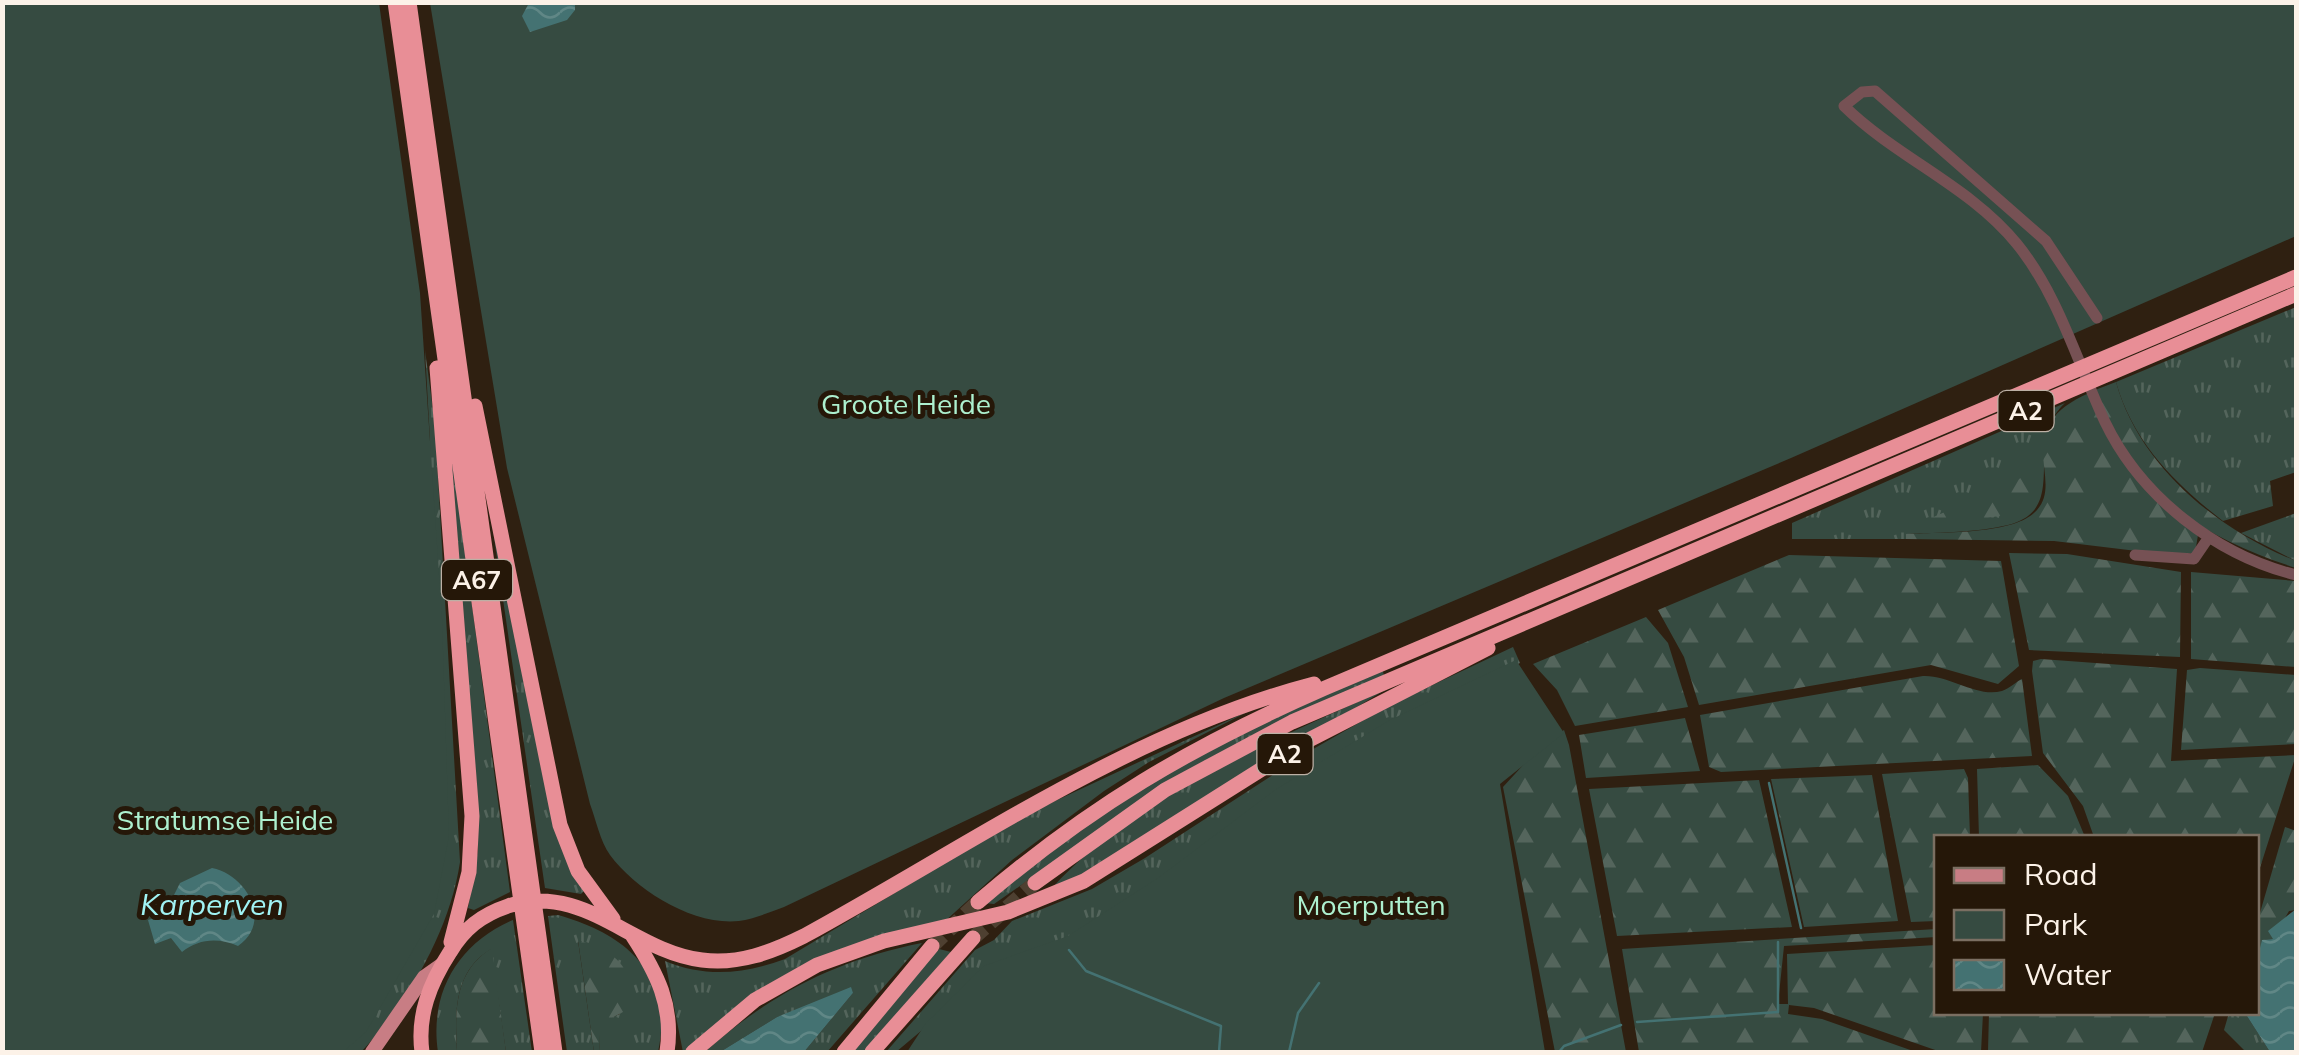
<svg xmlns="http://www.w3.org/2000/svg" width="2299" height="1055" font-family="Mulish,sans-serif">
	<defs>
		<pattern id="grass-tufts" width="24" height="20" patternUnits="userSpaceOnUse" patternTransform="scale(2.5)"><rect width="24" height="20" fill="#364b41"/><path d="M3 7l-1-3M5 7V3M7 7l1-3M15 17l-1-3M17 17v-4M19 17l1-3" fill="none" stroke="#54655c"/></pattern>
		<pattern id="forest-firs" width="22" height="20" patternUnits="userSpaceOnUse" patternTransform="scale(2.5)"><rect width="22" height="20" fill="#364b41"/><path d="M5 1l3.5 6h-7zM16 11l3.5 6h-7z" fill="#54655c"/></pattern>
		<pattern id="water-waves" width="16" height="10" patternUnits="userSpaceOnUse" patternTransform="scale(2.5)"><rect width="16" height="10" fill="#447272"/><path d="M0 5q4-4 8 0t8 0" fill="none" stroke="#608786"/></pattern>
	</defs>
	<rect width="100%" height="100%" fill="#2f2011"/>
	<!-- grass -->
	<path fill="url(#grass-tufts)" d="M2296,307v165l-26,9 3,25 -50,15c-48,-37 -90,-79 -107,-139z
		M425,350l10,75 25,437c-10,68 -52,141 -99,190h-19l45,-58 38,-66 5,-488z
		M2065,403c-44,40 7,106 -57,122 -32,8 -68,7 -101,9l-1,5h-114v-16z
		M446,409l64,483 -36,18 -6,-2 10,-58 -1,-60z
		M488,496l49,240 48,154 -4,4 -36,-6z
		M2296,513v48l-55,-28z
		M1513,647l7,16 -103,50 -266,177 -211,125 -44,37h-10l89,-102 19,-10 18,-19 80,-32 53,-31 163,-106 82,-47z
		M1382,669l2,6 -221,111 -169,118 -10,-1 98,-79 140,-83z
		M1388,688l-304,186 -32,14c86,-94 222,-147 336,-200z
		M1257,707l-108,55 -45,29 -92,69 -69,63 -129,37 -131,92 -18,-91c41,17 79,13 120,-2l238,-143z
		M558,915c68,19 117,60 100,137h-58c-2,-22 -2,-30 20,-38l-42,-73 16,111h-27l-19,-136z
		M513,920l19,132h-26l-15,-103c-38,23 -36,65 -34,103h-19c-9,-60 21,-109 75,-132z
		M922,943l-95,109h-23l49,-59 -76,24 -57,35h-15c65,-58 131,-92 217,-109z
		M935,948l16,4 -87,100h-14z
		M2229,1013h16l25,39h-24l-22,-22z"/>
	<!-- forest -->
	<path fill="url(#forest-firs)" d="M2116,382c23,84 102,148 180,179v7c-62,-20 -128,-51 -166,-108 -14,-22 -24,-47 -35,-70z
		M2089,393l31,64 78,78 -3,18 -25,2 -116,-14 -148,-2v-5c32,-2 104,1 128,-21 35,-31 -29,-83 55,-120z
		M2032,473c0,7 2,18 0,24 -8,25 -91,25 -114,27z
		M2009,553l58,1 114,18 -1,85 -151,-7z
		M1789,555l212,6 18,105 -21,18 -67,-19 -232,40 -15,-48 -26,-47z
		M2191,572l105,9v86l-105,-8z
		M1646,617l22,26 20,64 -113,19 -18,-36 -24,-26z
		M2041,659l136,10 -6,92 125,-6 -39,122 -1,-39 -162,-1 -11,-31 -40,-53 -11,-82 1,-10z
		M2200,668l96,7v69l-115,6 6,-80z
		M1923,676c27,-1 54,22 79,15 8,-3 15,-10 20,-12l10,77 -311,16 -12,-5 -9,-52z
		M1685,718l15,53 -114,7 -7,-43z
		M1564,730l5,15 57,307h-71l-52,-265 35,-38z
		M2038,765l30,31 17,41h-106l-2,-68z
		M1964,769l4,9 2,59 -34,1v83l-25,1 -29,-148z
		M1872,775l26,146 -94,6 -33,-148z
		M1759,780l33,147 -175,9 -28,-147z
		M2285,827l11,4v79l-7,1 -16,28 -9,1 -7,20v-37z
		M1936,929v8l-152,9 -6,58h10l-1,-50 149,-9v67l47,1 -2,39h-40l-127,-44 -25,-3 -1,9 34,5 94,33h-277l-17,-103z
		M578,940c39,13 57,26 51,69 -25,13 -31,13 -29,43h-6z
		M492,948l14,104h-49c-2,-39 -4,-80 35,-104z
		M1989,1013v-1l226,1 -13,39h-214z"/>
	<!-- park -->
	<path fill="#364b41" d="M2,3h377l41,290 22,326 7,217 -15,78 -68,118 -23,20h-340z
		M430,3h1866v233l-505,222 -567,240 -440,209c-14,5 -30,12 -45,14 -46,5 -103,-31 -129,-66 -10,-14 -14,-35 -20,-51l-83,-336z
		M1516,660l48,73 -64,51 45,268h-638l19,-29 58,-57 84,-30 90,-58 117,-88 115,-70z"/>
	<!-- water -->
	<path fill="url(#water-waves)" d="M529,3h46v7l-8,10 -37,12 -8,-16z
		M212,868c35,7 61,54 26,78 -20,-9 -40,-7 -56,6l-11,-14 -16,6 -7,-24 16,-5 16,-32z
		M2296,909v143h-26l-25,-39 11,-1 1,-52 5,-20 11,-1 -5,-8z
		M851,987l2,6 -49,59h-84l57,-35z"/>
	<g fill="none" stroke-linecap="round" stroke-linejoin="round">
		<!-- stream -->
		<path stroke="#447272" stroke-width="2.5" d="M1769,783l32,145
			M1069,950l17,21 135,55 -2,26
			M1637,1022l141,-10v-70
			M1289,1052l9,-39 21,-30
			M1559,1052l5,-6 57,-21"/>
		<!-- highway-tunnel -->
		<path stroke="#4e4031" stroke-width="15" stroke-dasharray="15 8" stroke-linecap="butt" d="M973,938l62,-55
			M932,946l46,-44"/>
		<!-- minor -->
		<path stroke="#765154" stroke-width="11" d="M2097,318l-51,-77 -171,-150 -13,1 -18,14c53,52 126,80 173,138 42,52 60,118 88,178 36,75 111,133 191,153
			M2135,555l59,4 15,-22"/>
		<!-- major -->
		<path stroke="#c87d84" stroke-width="14" d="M372,1052l52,-75 17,-12"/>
		<!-- highway -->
		<path stroke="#e88e96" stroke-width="15" d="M395,2l147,1050
			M409,2l146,1050
			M437,368l35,448 -3,56 -18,70
			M475,406l85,419 18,46 35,48
			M1035,883l130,-93 127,-68 1004,-428
			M978,902c112,-96 212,-155 347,-214l971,-411
			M632,935c25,38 42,71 35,117
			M422,1052c-5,-37 8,-69 28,-100 14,-23 31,-37 58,-46 76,-24 123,45 194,54 36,5 70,-8 102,-24 165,-90 326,-204 510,-252
			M693,1052l62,-52 62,-35 67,-24 124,-29 76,-31 219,-138 185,-95
			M844,1052l88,-106
			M872,1052l101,-114"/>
	</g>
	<g text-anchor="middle" stroke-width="10" stroke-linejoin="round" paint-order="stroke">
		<!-- shield labels -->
		<g fill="#251708" stroke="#bcb0a5" stroke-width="2.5">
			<rect x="1998.5" y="391" width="55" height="40" rx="8"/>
			<rect x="442" y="560" width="70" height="40" rx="8"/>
			<rect x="1257.5" y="734" width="55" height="40" rx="8"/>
		</g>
		<g font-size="25" font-weight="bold" fill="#fcf2e8">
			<text x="2026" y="420">A2</text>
			<text x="477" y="589">A67</text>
			<text x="1285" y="763">A2</text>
		</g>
		<!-- park labels -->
		<g font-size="28" fill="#adf0cf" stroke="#251708">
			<text x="906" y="414">Groote Heide</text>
			<text x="225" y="830">Stratumse Heide</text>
			<text x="1371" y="915">Moerputten</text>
		</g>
		<!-- water labels -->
		<g font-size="30" font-style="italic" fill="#a0f3f4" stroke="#251708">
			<text x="212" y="915">Karperven</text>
		</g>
	</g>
	<!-- border -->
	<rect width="2299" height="1055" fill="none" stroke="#fcf2e8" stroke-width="10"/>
	<!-- legend -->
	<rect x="1934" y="835" width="325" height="180" fill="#251708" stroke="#7b6f62" stroke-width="2.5"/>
	<rect x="1954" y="868" width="50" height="15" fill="#c87d84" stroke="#7b6f62" stroke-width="2.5"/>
	<text x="2024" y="885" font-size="30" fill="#fcf2e8">Road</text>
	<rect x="1954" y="910" width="50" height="30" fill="#364b41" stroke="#7b6f62" stroke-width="2.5"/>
	<text x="2024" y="935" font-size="30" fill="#fcf2e8">Park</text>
	<rect x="1954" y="960" width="50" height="30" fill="url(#water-waves)" stroke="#7b6f62" stroke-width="2.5"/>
	<text x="2024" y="985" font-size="30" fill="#fcf2e8">Water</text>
</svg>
